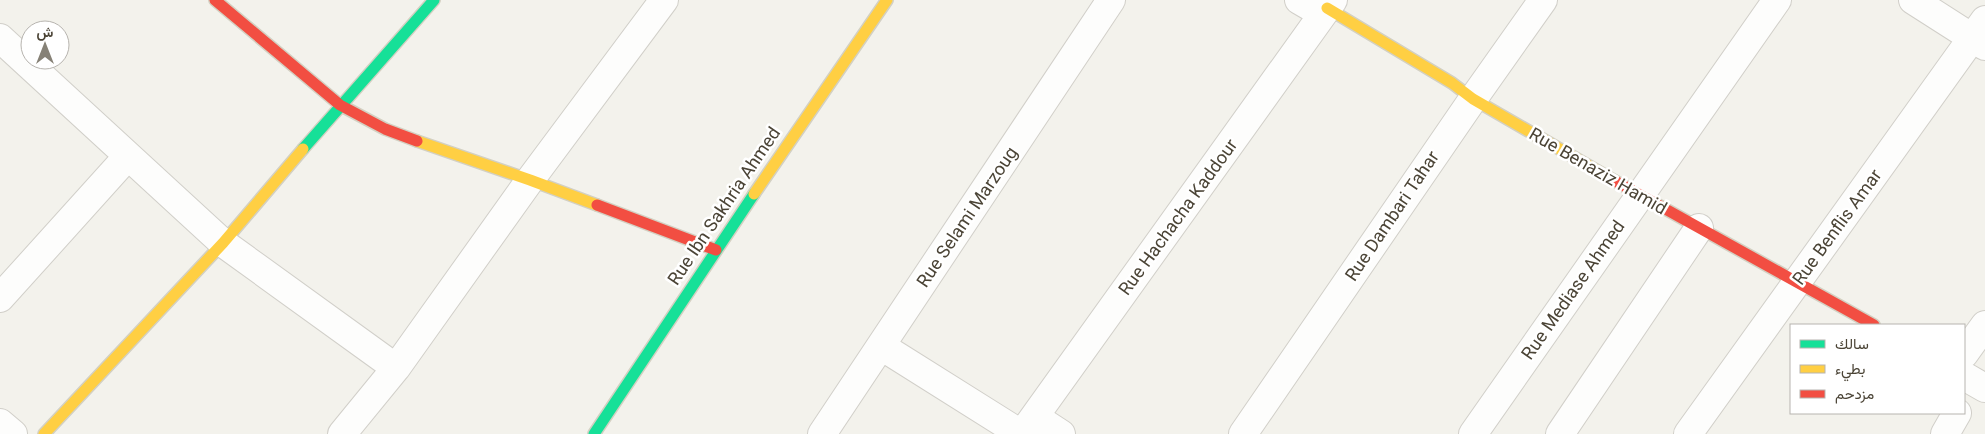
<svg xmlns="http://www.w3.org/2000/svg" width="1985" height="434" font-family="Roboto,Vazirmatn,sans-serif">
	<rect width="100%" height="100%" fill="#f3f2ec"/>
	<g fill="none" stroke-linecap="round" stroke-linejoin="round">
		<!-- street casing -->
		<g stroke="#d1cfc9" stroke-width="30">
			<path id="street" d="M1299,0l24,14
				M1913,0l72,46
				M0,38l223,205 173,125
				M0,298l128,-142
				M881,346l140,88
				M1964,354l21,-29
				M1964,376l21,12
				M1035,417l26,17
				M0,423l13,11
				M342,434l54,-66 134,-188 134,-180
				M822,434l289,-434
				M1022,434l311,-434
				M1243,434l230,-335 70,-99
				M1473,434l304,-434
				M1560,434l139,-206
				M1688,434l297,-414
				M1945,434l12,-21"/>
		</g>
		<!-- fast casing -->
		<g stroke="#d3d0c2" stroke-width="14">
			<path id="fast" d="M303,149l131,-149
				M594,434l160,-240"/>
		</g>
		<!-- slow casing -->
		<g stroke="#d3d0c2" stroke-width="14">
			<path id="slow" d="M1327,8l125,75 21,16 142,82
				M417,141l113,39 67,25
				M754,194l133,-194
				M44,434l179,-191 80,-94"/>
		</g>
		<!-- jam casing -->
		<g stroke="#d3d0c2" stroke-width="14">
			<path id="jam" d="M215,0l125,105 45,24 32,12
				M1615,181l259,144
				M597,205l119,45"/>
		</g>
		<!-- street -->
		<use href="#street" stroke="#fdfdfc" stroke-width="28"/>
		<!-- fast -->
		<use href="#fast" stroke="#16e098" stroke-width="11"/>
		<!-- slow -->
		<use href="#slow" stroke="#ffcf43" stroke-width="11"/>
		<!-- jam -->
		<use href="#jam" stroke="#f24e42" stroke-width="11"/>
	</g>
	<g text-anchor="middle" stroke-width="5" stroke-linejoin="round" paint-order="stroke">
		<!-- street labels -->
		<g font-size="18" fill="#4b4436" stroke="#fff">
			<text transform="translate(1598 171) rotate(30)" y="6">Rue Benaziz Hamid</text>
			<text transform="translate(724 206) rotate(-56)" y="6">Rue Ibn Sakhria Ahmed</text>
			<text transform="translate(1392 216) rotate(-56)" y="6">Rue Dambari Tahar</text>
			<text transform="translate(967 217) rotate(-56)" y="6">Rue Selami Marzoug</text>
			<text transform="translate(1178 217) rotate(-54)" y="6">Rue Hachacha Kaddour</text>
			<text transform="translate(1837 227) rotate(-54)" y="6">Rue Benflis Amar</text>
			<text transform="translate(1573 290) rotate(-55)" y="6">Rue Mediase Ahmed</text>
		</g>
	</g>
	<!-- legend -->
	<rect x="1790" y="324" width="175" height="90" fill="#ffffff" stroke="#b7b4af"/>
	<rect x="1800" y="340" width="25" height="8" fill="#16e098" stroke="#b7b4af"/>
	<text x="1835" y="349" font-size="15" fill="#4b4436">سالك</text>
	<rect x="1800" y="365" width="25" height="8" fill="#ffcf43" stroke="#b7b4af"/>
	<text x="1835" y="374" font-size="15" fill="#4b4436">بطيء</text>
	<rect x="1800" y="390" width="25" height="8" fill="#f24e42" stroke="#b7b4af"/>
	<text x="1835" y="399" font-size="15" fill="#4b4436">مزدحم</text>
	<!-- north arrow -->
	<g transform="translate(45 45)"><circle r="24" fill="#ffffff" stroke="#b7b4af"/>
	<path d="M0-4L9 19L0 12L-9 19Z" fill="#868176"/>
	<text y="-8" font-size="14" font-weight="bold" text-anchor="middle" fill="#4b4436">ش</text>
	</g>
</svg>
